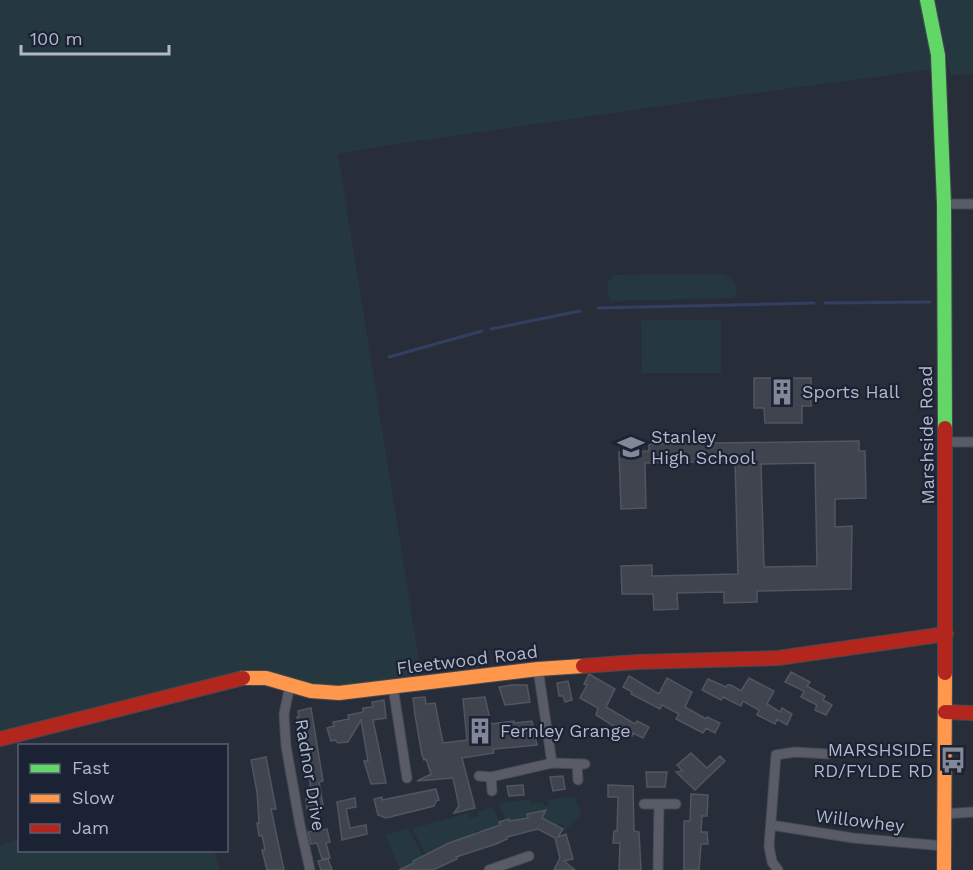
<svg xmlns="http://www.w3.org/2000/svg" width="973" height="870" font-family="'Work Sans',sans-serif">
	<rect width="100%" height="100%" fill="#282e39"/>
	<!-- green -->
	<path fill="#25383f" d="M0,0h921l7,30 6,39 -210,28 -348,50 -38,7 84,525 -82,9 -30,-3 -43,-11 -267,59z
		M933,0h40v73l-22,3z
		M723,274c11,4 18,13 11,24l-123,3 -3,-6v-13l7,-7z
		M641,320h80v53h-79z
		M564,797h11l6,17 -17,17 -2,-1 3,-5 -5,-2 -2,3 -27,-13 -4,1 1,3 -19,4 -1,-2 -3,1 -5,-16 30,-5 1,5 12,-2 1,4 5,-1 -1,-3h-5z
		M493,807l7,19 -17,6 -5,-2 -4,1 -1,5 -27,8 1,3 -9,4 -1,-2 -7,3 1,2 -4,2 -15,-27 56,-16 2,5 9,-2 -1,-4z
		M408,828l16,30 -10,2v3l-13,7 -16,-35z
		M19,838l1,12 194,1 6,19h-220v-24z"/>
	<g fill="none" stroke-linecap="round" stroke-linejoin="round">
		<!-- stream -->
		<path stroke="#323f62" stroke-width="3" d="M825,303l105,-1
			M598,308l216,-5
			M491,329l89,-18
			M389,357l93,-26"/>
	</g>
	<!-- building -->
	<path fill="#40444e" stroke="#505560" stroke-width="1.5" fill-rule="evenodd" d="M754,378h57v28h-9v17h-37l-1,-15h-10z
		M859,441v10h6l1,47 -31,1v28l17,-1 -1,63 -94,2v11l-33,1v-11l-47,1 1,16 -24,1 -1,-16h-31l-1,-28 31,-1v11l86,-2 -3,-113 -90,2 1,45 -25,1 -2,-57 30,-1v-7zM815,463l2,103 -53,1 -3,-103z
		M791,672l19,10 -3,4 18,10 -2,4 9,5 -6,10 -11,-5 2,-5 -16,-8 3,-6 -19,-9z
		M589,674l26,15 -9,18 29,17 2,-3 12,6 -6,11 -10,-5 -1,3 -20,-11 -16,-10 2,-7 -18,-10 7,-13 -3,-1z
		M629,676l30,18 8,-16 25,14 -7,15 21,12 1,-2 13,6 -5,10 -9,-5 -3,5 -27,-14 3,-5 -17,-9 -2,4 -29,-15 1,-2 -9,-5z
		M749,678l25,13 -7,13 13,8 2,-4 10,6 -5,11 -10,-6 -2,5 -18,-9 2,-5 -16,-9 -2,5 -18,-9 -2,3 -19,-10 6,-11 18,8 1,-2h4l10,6z
		M568,681l4,19 -7,2 -2,-6h-4l-2,-13z
		M511,685h16l3,17 -25,3 -6,-18z
		M425,697l1,7 9,-1 8,40 24,-3 -4,-41 22,-2 6,27 23,-3v2l18,-2 5,24 -44,4 1,4 -32,5 13,50 -21,5 5,-7 -6,-28 -36,3 14,-7 -5,-15 -2,1 -2,-5 -7,-40 -2,-17z
		M384,700l2,18 -13,2 13,63 -15,1 -7,-23h4l-7,-41 -13,22 -10,1 -3,-3 -4,1 -4,-13 7,-2 -1,-4 16,-3 -1,-4 15,-3v-4l10,-1 -1,-5z
		M311,708l12,73 -4,1 4,23 -4,1v2l-12,1 -1,-10 5,-1 -1,-17 -11,-45h2l-4,-19 2,-1 -1,-5z
		M691,753l16,15 13,-12 5,5 -30,29 -19,-18 7,-1 -6,-6z
		M266,757l10,52h-5l13,61h-17l-5,-20h3l-3,-15 -3,1 -2,-13h2l-2,-31 -6,-32z
		M646,772h21l-2,15h-18z
		M563,776l2,13 -12,2 -3,-14z
		M523,785l1,10 -15,1 -2,-10z
		M608,785l25,1 1,45 5,1 2,38h-22l1,-27h-7l1,-12h3l1,-34h-10z
		M436,789l3,11 -3,1 -2,5 -48,12 -8,-3 -4,-16 8,-2v3z
		M691,794l17,1 -1,21h-5l-1,16h6l1,12h-7l-2,26h-15v-49h6z
		M355,798l1,9 -10,2 4,19 16,-3 1,9 -25,6 -5,-38z
		M546,810l-4,8 21,11 -5,8 8,-3 7,25 -9,2 11,9h-21l6,-12 -5,-20 -17,-9 -31,8v2l-11,5 -40,13 1,2 -24,11h-34l15,-7 -1,-2 36,-18 51,-18 -1,-3 10,-3v2l19,-3 -1,-4z
		M327,829l3,13 -4,1 4,15 -8,1 -5,-16 -6,1 -3,-12z
		M328,859l4,11h-11l-3,-9z"/>
	<g fill="none" stroke-linecap="round" stroke-linejoin="round">
		<!-- street casing -->
		<g stroke="#454952" stroke-width="11">
			<path id="street" d="M944,204h29
				M945,442h28
				M538,669l14,94
				M290,685l-6,29 2,32 14,79 10,45
				M393,687l14,91
				M577,764l1,16
				M479,776l12,1 61,-14 33,1
				M491,777l1,14
				M644,804h32
				M943,814l30,-2
				M771,825l82,13 91,8
				M489,870l40,-14
				M658,870l1,-66
				M778,870l-6,-8 -3,-16 7,-91 19,-3 33,2"/>
		</g>
		<!-- fast casing -->
		<g stroke="#454952" stroke-width="16">
			<path id="fast" d="M927,0l11,55 6,149 1,224"/>
		</g>
		<!-- slow casing -->
		<g stroke="#454952" stroke-width="16">
			<path id="slow" d="M243,678h23l45,13 28,2 199,-24 45,-3
				M944,870l1,-197"/>
		</g>
		<!-- jam casing -->
		<g stroke="#454952" stroke-width="16">
			<path id="jam" d="M583,666l54,-4 141,-4 168,-24
				M945,673v-245
				M945,712l28,1
				M0,739l243,-61"/>
		</g>
		<!-- street -->
		<use href="#street" stroke="#595c66" stroke-width="9"/>
		<!-- fast -->
		<use href="#fast" stroke="#63d668" stroke-width="14"/>
		<!-- slow -->
		<use href="#slow" stroke="#ff974d" stroke-width="14"/>
		<!-- jam -->
		<use href="#jam" stroke="#b3261e" stroke-width="14"/>
	</g>
	<!-- icons -->
	<defs>
		<g id="building-bare" transform="scale(2.07)"><path d="M-4-6H4V6H1V3H-1V6H-4ZM-2.5-4.3h1.7v1.8h-1.7ZM.8-4.3h1.7v1.8H.8ZM-2.5-1h1.7V.8h-1.7ZM.8-1h1.7V.8H.8Z" fill="#828897" stroke="#1b2234" stroke-width="2.5" paint-order="stroke"/></g>
		<g id="school-bare" transform="scale(2.07)"><path d="M0-5L7-2L0 1L-7-2ZM-4 1L0 2.5L4 1V4Q0 6-4 4Z" fill="#828897" stroke="#1b2234" stroke-width="2.5" paint-order="stroke"/></g>
		<g id="bus-bare" transform="scale(2.07)"><path d="M-5-6H5V4H4V6H2V4H-2V6H-4V4H-5ZM-3.5-4V0h7V-4ZM-3.5 1.2v1.5H-2V1.2ZM2 1.2v1.5H3.5V1.2Z" fill="#828897" stroke="#1b2234" stroke-width="2.5" paint-order="stroke"/></g>
	</defs>
	<g fill-rule="evenodd">
		<use href="#building-bare" x="782" y="392"/>
		<use href="#school-bare" x="631" y="447"/>
		<use href="#building-bare" x="480" y="731"/>
		<use href="#bus-bare" x="953" y="760"/>
	</g>
	<g text-anchor="middle" stroke-width="4.5" stroke-linejoin="round" paint-order="stroke">
		<!-- poi labels -->
		<g font-size="18" fill="#b2b8ca" stroke="#1b2234" text-anchor="start">
			<text x="802" y="398">Sports Hall</text>
			<text x="651" y="443">Stanley<tspan x="651" dy="21">High School</tspan></text>
			<text x="500" y="737">Fernley Grange</text>
			<text x="933" y="756" text-anchor="end">MARSHSIDE<tspan x="933" dy="21">RD/FYLDE RD</tspan></text>
		</g>
		<!-- street labels -->
		<g font-size="18" fill="#b2b8ca" stroke="#1b2234">
			<text transform="translate(927 435) rotate(-91)" y="6">Marshside Road</text>
			<text transform="translate(467 660) rotate(-7)" y="6">Fleetwood Road</text>
			<text transform="translate(310 775) rotate(81)" y="6">Radnor Drive</text>
			<text transform="translate(860 821) rotate(7)" y="6">Willowhey</text>
		</g>
	</g>
	<!-- legend -->
	<rect x="18" y="744" width="210" height="108" fill="#1b2234" stroke="#575e70" stroke-width="1.5"/>
	<rect x="30" y="764" width="30" height="9" fill="#63d668" stroke="#575e70" stroke-width="1.5"/>
	<text x="72" y="774" font-size="18" fill="#b2b8ca">Fast</text>
	<rect x="30" y="794" width="30" height="9" fill="#ff974d" stroke="#575e70" stroke-width="1.5"/>
	<text x="72" y="804" font-size="18" fill="#b2b8ca">Slow</text>
	<rect x="30" y="824" width="30" height="9" fill="#b3261e" stroke="#575e70" stroke-width="1.5"/>
	<text x="72" y="834" font-size="18" fill="#b2b8ca">Jam</text>
	<!-- scale -->
	<path d="M21 45v9h148v-9" fill="none" stroke="#b2b8ca" stroke-width="3"/>
	<text x="30" y="45" font-size="18" fill="#b2b8ca" stroke="#1b2234" stroke-width="4.5" paint-order="stroke">100 m</text>
</svg>
